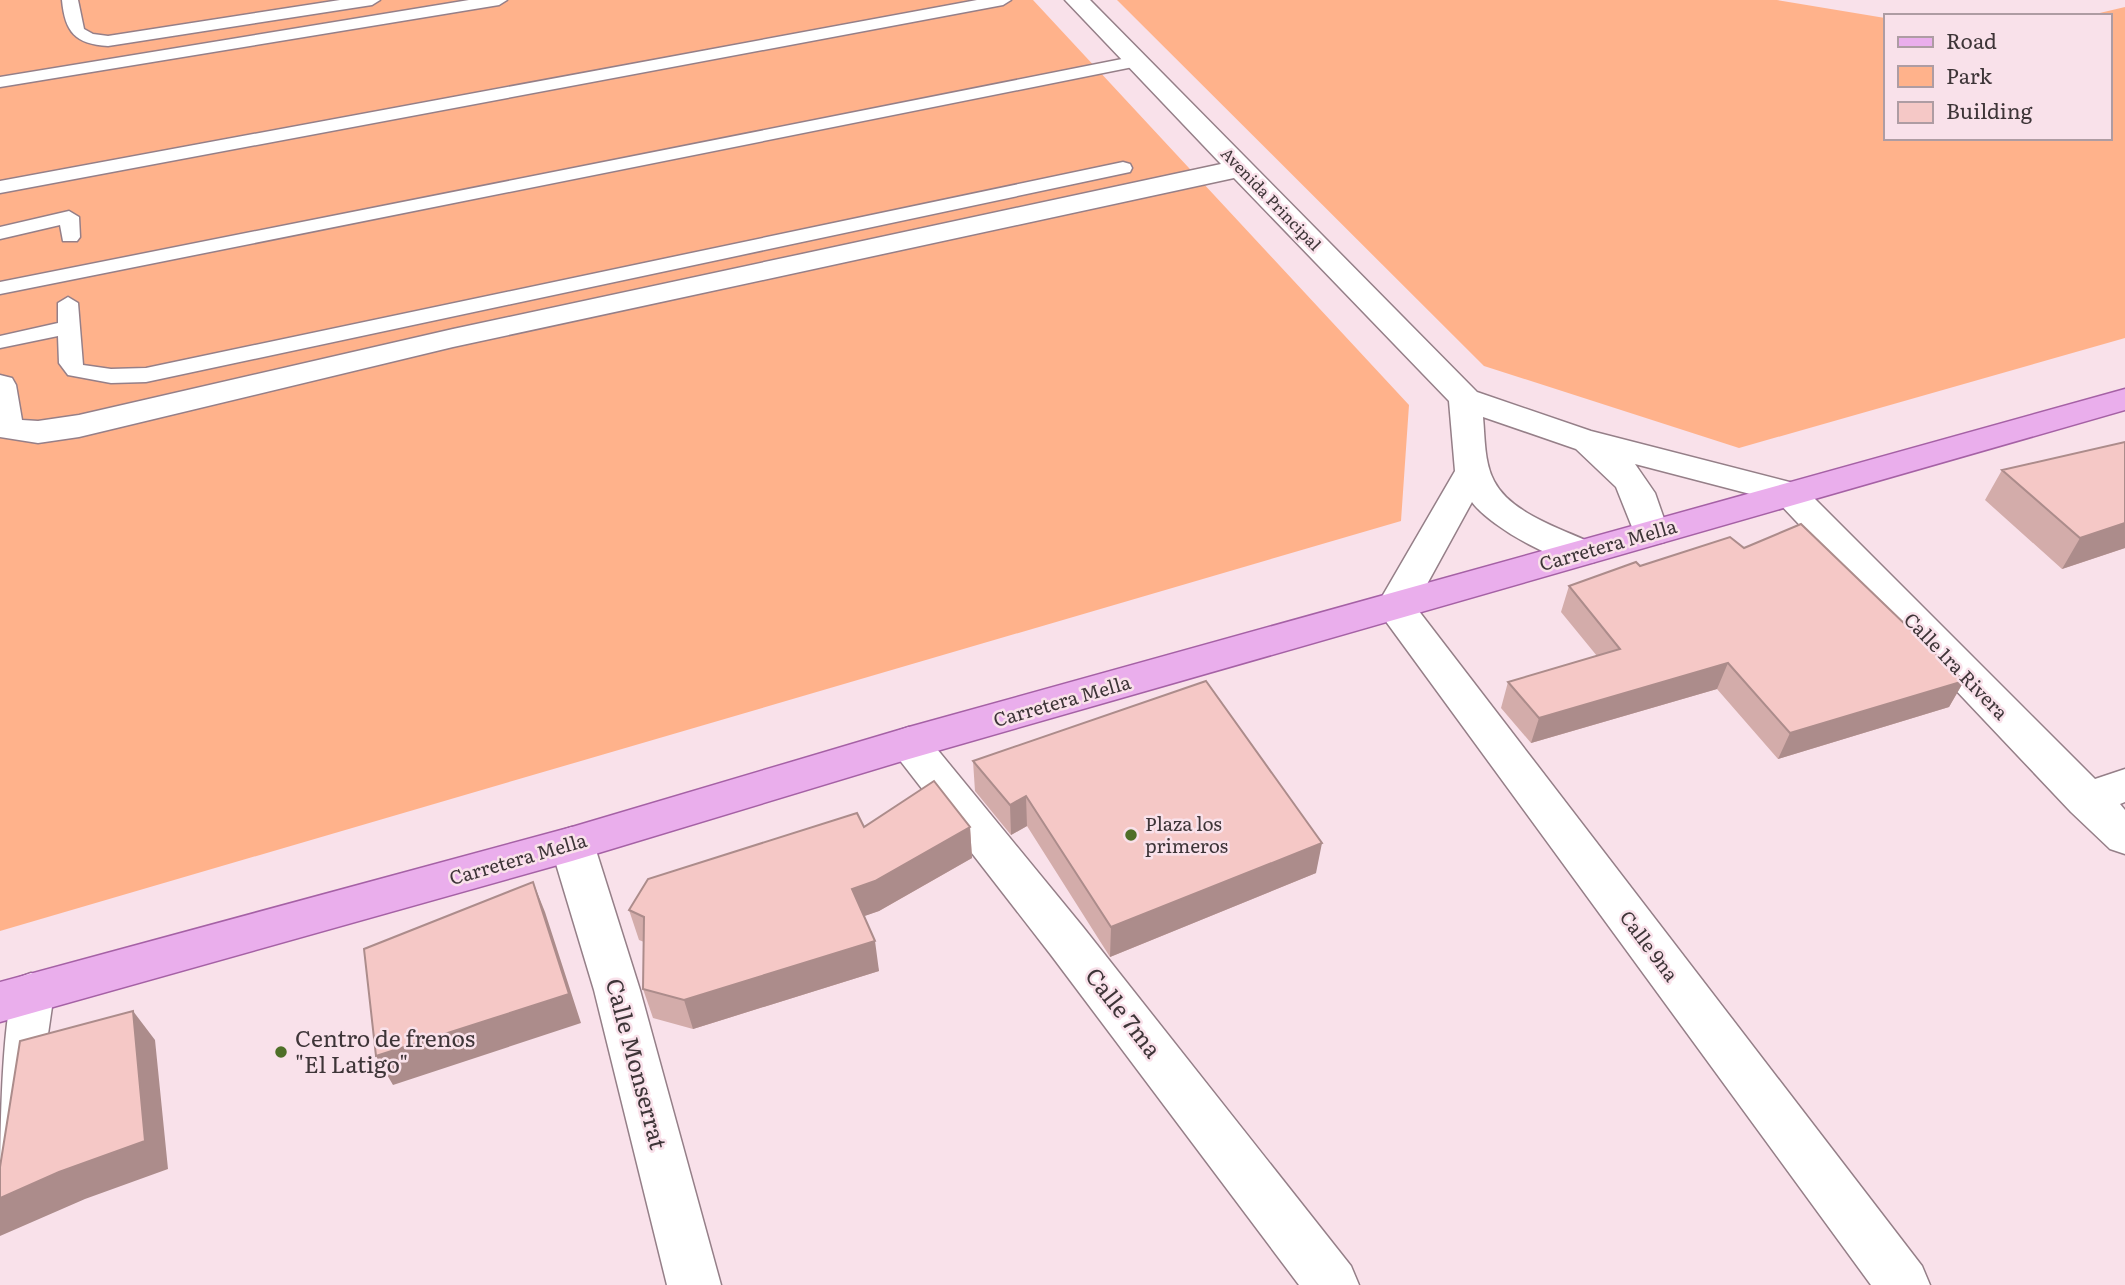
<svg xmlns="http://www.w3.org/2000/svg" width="2125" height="1285" font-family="Literata,serif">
	<rect width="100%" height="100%" fill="#f9e1ea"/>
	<!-- green -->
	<path fill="#ffb28b" d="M0,0h1033l376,405 -8,116 -1401,410z
		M1117,0h660l108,18v120h224v-122h-22l38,-9v331l-386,110 -255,-82z"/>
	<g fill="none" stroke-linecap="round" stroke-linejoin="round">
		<!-- service casing -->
		<g stroke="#957f88" stroke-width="3">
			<path id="service" d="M62,0h16l6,29 9,5 15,2 232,-36h40l-8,5 -264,41c-33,-2 -43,-14 -46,-46z
				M469,0h38l-8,5 -499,82v-10z
				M977,0h34l-8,5 -1003,188v-12z
				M1137,56l9,5 -3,4 -1143,229v-12z
				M1123,162l7,2 2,4 -2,4 -984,210 -35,1 -43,-8 -9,-12 -1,-27 -58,12v-12l58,-13v-20l10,-6 10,6 5,62 28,4 35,-1z
				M69,211l10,6 1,20 -3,4h-14l-3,-16 -60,14v-12z"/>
		</g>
		<!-- minor casing -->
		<g stroke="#957f88" stroke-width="3">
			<path id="minor" d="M1065,0h25l387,392 114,39 210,54 294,294 30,-10v33l-5,2 5,6v44l-15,-5 -39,-37 -294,-311 -142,-37 20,29 14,40 -5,9 -13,3 -13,-3 -22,-55 -40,-38 -93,-32c2,21 1,45 11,64 17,33 69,48 100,63l5,9 -5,9c-29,8 -104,-35 -122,-60l-57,104 507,660 8,19h-59l-489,-669 -6,-9 79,-136 -6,-70 -215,-223 -781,169 -374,90 -41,6 -38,-6v-62l12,3 4,7 6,35 16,1 41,-6 374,-86 768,-165z
				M909,727l14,5 160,195 268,339 8,19h-60l-248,-330 -156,-201 -6,-11 6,-11z
				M572,827l15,5 7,12 46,146 81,295h-54l-73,-295 -44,-146 7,-12z
				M31,973l16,6 7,14 -29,199 -7,17 -18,7c0,-62 0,-184 15,-237z"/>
		</g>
		<!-- primary casing -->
		<g stroke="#a561a5" stroke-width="3">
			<path id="primary" d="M2125,389v21l-1216,349 -337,102 -572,161v-40l572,-155 337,-100z"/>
		</g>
		<!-- service -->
		<use href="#service" fill="#fff" fill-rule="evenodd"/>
		<!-- minor -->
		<use href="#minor" fill="#fff" fill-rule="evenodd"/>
		<!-- primary -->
		<use href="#primary" fill="#eaaeec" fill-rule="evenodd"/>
	</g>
	<!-- wall -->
	<path fill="#d3acaa" d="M2125,442v106l-63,21 -77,-69 17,-30z
		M1744,548l220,133 -15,26 -171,52 -61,-70 -186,54 -30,-35 7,-26 89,-26 -36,-44 8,-26 71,-20z
		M973,761l343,112 -206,84 -83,-131 -16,9 -36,-44z
		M864,827h106l2,31 -93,53 -15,5 15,55 -186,58 -40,-11 -10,-29 1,-47 -5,-2 -10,-30z"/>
	<!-- shaded-wall -->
	<path fill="#ac8c8b" d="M2125,523v25l-63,21 18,-31z
		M1728,663l-11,26 -186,54 8,-25z
		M1964,681l-15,26 -171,52 12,-26z
		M1026,796l1,30 -16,9 -1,-30z
		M970,827l2,31 -93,53 -23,8 -4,-30z
		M1322,843l-6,30 -206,84 1,-30z
		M533,882l12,30 36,111 -188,62 -17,-29z
		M875,941l4,30 -186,58 -9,-29z
		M133,1011l22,29 13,129 -83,30 -85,37v-39z"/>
	<!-- building -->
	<path fill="#f5c8c6" stroke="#ac8c8b" stroke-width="2" d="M2125,442v81l-45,15 -78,-68z
		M1801,524l163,157 -174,52 -62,-70 -189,55 -31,-36 112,-33 -51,-63 67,-24 4,4 90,-29 14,11z
		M1206,681l116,162 -211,84 -85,-131 -16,9 -37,-44z
		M934,781l36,46 -95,54 -23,8 23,52 -191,59 -41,-11 1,-72 -15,-7 19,-31 209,-66 7,14z
		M533,882l36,112 -193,62 -12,-107z
		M133,1011l12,130 -86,31 -59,26v-31l20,-126z"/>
	<!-- markers -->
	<g fill="#4e6f27" stroke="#f9e1ea" stroke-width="2.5">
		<circle cx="1131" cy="835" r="7"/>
		<circle cx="281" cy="1052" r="7"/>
	</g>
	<g text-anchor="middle" stroke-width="5" stroke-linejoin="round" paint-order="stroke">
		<!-- far-street labels -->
		<g font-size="16" fill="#3e3538" stroke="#f9e1ea">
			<text transform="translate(1271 199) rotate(46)" y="6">Avenida Principal</text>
		</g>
		<!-- street labels -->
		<g font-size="19" fill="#3e3538" stroke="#f9e1ea">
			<text transform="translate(1608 545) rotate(-16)" y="7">Carretera Mella</text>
			<text transform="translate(1956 666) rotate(46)" y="7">Calle 1ra Rivera</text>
			<text transform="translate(1062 701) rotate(-16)" y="7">Carretera Mella</text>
			<text transform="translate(518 859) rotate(-16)" y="7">Carretera Mella</text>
			<text transform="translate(1649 946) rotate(53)" y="7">Calle 9na</text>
		</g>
		<!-- poi labels -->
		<g font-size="19" fill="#3e3538" stroke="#f9e1ea" text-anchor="start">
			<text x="1145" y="831">Plaza los<tspan x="1145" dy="22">primeros</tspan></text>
		</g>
		<!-- near-street labels -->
		<g font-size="23" fill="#3e3538" stroke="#f9e1ea">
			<text transform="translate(1123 1013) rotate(52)" y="8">Calle 7ma</text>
			<text transform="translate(636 1064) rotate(75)" y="8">Calle Monserrat</text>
		</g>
		<!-- near-poi labels -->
		<g font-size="23" fill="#3e3538" stroke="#f9e1ea" text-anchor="start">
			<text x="295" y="1047">Centro de frenos<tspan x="295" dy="26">"El Latigo"</tspan></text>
		</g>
	</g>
	<!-- legend -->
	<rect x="1884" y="14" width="228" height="126" fill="#f9e1ea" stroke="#ae9ca3" stroke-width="2"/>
	<rect x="1898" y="37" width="35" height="10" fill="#eaaeec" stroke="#ae9ca3" stroke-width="2"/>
	<text x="1946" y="49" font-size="21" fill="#3e3538">Road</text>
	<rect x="1898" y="66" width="35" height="21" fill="#ffb28b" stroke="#ae9ca3" stroke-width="2"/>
	<text x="1946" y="84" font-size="21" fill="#3e3538">Park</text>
	<rect x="1898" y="102" width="35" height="21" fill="#f5c8c6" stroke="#ae9ca3" stroke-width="2"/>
	<text x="1946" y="119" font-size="21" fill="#3e3538">Building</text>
</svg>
